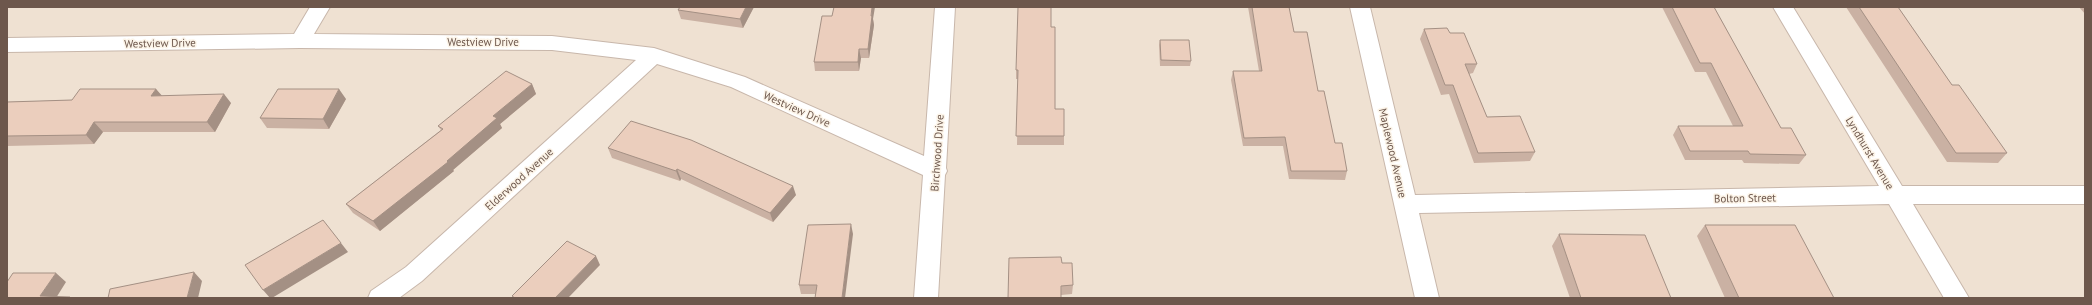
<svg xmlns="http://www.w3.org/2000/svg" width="2092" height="305" font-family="'PT Sans',sans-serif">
	<rect width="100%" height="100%" fill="#f9efe2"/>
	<!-- residential -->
	<path fill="#efe1d2" d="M7,7h2078v291h-2078z"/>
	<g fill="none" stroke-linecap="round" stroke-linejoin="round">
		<!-- minor casing -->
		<g stroke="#c8b7ab" stroke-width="2">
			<path id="minor" d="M310,7h20l-16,27 238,2 102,12 91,29 179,79 11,-149h20l-9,161 1,3 -2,4 -7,123h-24l9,-123 -192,-88 -74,-23 -235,217 -23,17h-31l3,-7 35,-24 230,-207 -84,-10 -252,-2 -293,4v-14l287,-4z
				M1350,7h20l45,188 464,-9 -106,-179h20l109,179h183v18h-172l56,94h-25l-55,-94 -470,9 20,85h-24z"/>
		</g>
		<!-- minor -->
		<use href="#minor" fill="#fff" fill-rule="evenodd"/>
	</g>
	<!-- wall -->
	<path fill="#cab1a3" d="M680,7h74l-11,21 -62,-9 -3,-9z
		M1248,7h41l5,25 24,59 17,52 12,28 -2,9 -56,-1 -6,-33h-40l-12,-66 2,-9h26z
		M1662,7h52l67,121 25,27 -7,9 -55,-1 -2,-3h-57l-12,-25 5,-9h55l-27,-54h-11z
		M1846,7h52l54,78 55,68 -9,10 -51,-1z
		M2079,7h6v7z
		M873,19l1,6 -5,33h-8l-2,13h-44l-1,-9z
		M1051,27l4,82h9v36h-47l1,-66h-2v-9z
		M1424,29l26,4 27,31 -4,9 -4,1 18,43 48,35 -5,9 -56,2 -25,-69 -8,1 -21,-56z
		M1160,40l31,21 -1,5h-30l-1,-21z
		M532,84l4,10 -36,30 2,4 -49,42 1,1 -74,60 -27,-18 -7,-9 95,-74 -3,-4z
		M156,89l5,7 70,7 -16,29h-112l-9,12 -87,2v-44l65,-2z
		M346,99l-17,30 -62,-1 -7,-10z
		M608,148l188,47 -23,27 -92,-43 -1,2 -68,-23z
		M1705,225l129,73h-109l-28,-62z
		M853,234l-37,60h-15l-2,-9z
		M1559,234l112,64h-101l-18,-52z
		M1062,263l11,22 -1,9 -11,1z"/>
	<!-- shaded-wall -->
	<path fill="#a49084" d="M746,7h8l-11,21 -3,-9z
		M872,7h3l-2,12 1,6 -5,33 -1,-9z
		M859,49l2,9 -2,13 -1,-9z
		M532,84l4,10 -36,30 2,4 -49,42 1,1 -74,60 -7,-10 74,-60 46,-45z
		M156,89l8,9 -13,-2z
		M339,89l7,10 -17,30 -6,-10z
		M224,94l7,9 -16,29 -8,-10z
		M94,122l9,10 -9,12 -8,-9z
		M677,169l4,10 -1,2 -4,-10z
		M793,186l3,9 -23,27 -3,-9z
		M851,224l2,10 -8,64h-3z
		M341,243l7,9 -76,46h-2l-7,-8z
		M596,256l4,9 -32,33h-13z
		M194,272l8,9 -4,17h-11z
		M56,273l10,9 -10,16 -16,-2z"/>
	<!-- building -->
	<path fill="#ebcebd" stroke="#a49084" d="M680,7h66l-6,12 -62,-9z
		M834,7h38l-1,9h1l-4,33h-9l-1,13h-44l8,-46h10z
		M1018,7h33v20h4v82h9v27h-48l2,-66h-2z
		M1252,7h37l5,25h13l11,59h6l11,52h7l5,28h-56l-6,-34 -41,1 -11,-67h29z
		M1672,7h42l67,121h10l15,27 -56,-1 -2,-3h-58l-12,-25h65l-32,-63h-11z
		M1859,7h39l54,78h7l48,68h-51z
		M1447,28l3,5h14l13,31h-12l22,53 33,-1 15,36 -57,1 -25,-68h-8l-21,-56z
		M1160,40h29l2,21 -30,-1z
		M506,71l26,13 -39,32 4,2 -50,43 1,1 -75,59 -27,-17 97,-75 -5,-3z
		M80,89h76l-5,7 73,-2 -17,28h-113l-8,13 -79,1v-34l65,-2z
		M278,89h61l-16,30 -63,-1z
		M631,121l60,19 102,46 -23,27 -93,-44 -1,2 -68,-23z
		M323,220l18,23 -78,47 -18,-25z
		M851,224l-9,74h-27l2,-13h-18l9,-60z
		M1705,225h90l39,73h-95z
		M1559,234l86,1 26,63h-90z
		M567,241l29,15 -41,42h-40l-3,-2z
		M1061,257l1,6h10l1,22 -12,1v12h-53l1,-40z
		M194,272l-7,26h-79l2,-9z
		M13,273h43l-16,23 30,1 -1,1h-62v-16z"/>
	<g text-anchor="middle" stroke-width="3" stroke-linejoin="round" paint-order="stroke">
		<!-- street labels -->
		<g font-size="11" fill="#6d574c" stroke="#fcf4e8">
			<text x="483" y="46">Westview Drive</text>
			<text transform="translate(160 43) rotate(-1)" y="4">Westview Drive</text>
			<text transform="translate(797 109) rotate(24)" y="4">Westview Drive</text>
			<text transform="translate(937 153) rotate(-86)" y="4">Birchwood Drive</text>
			<text transform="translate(1393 153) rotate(77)" y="4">Maplewood Avenue</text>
			<text transform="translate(1870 153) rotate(59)" y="4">Lyndhurst Avenue</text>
			<text transform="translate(519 179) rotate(-42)" y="4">Elderwood Avenue</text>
			<text transform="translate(1745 198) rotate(-1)" y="4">Bolton Street</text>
		</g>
	</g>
	<!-- border -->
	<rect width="2092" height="305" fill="none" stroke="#6d574c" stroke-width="16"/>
</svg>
